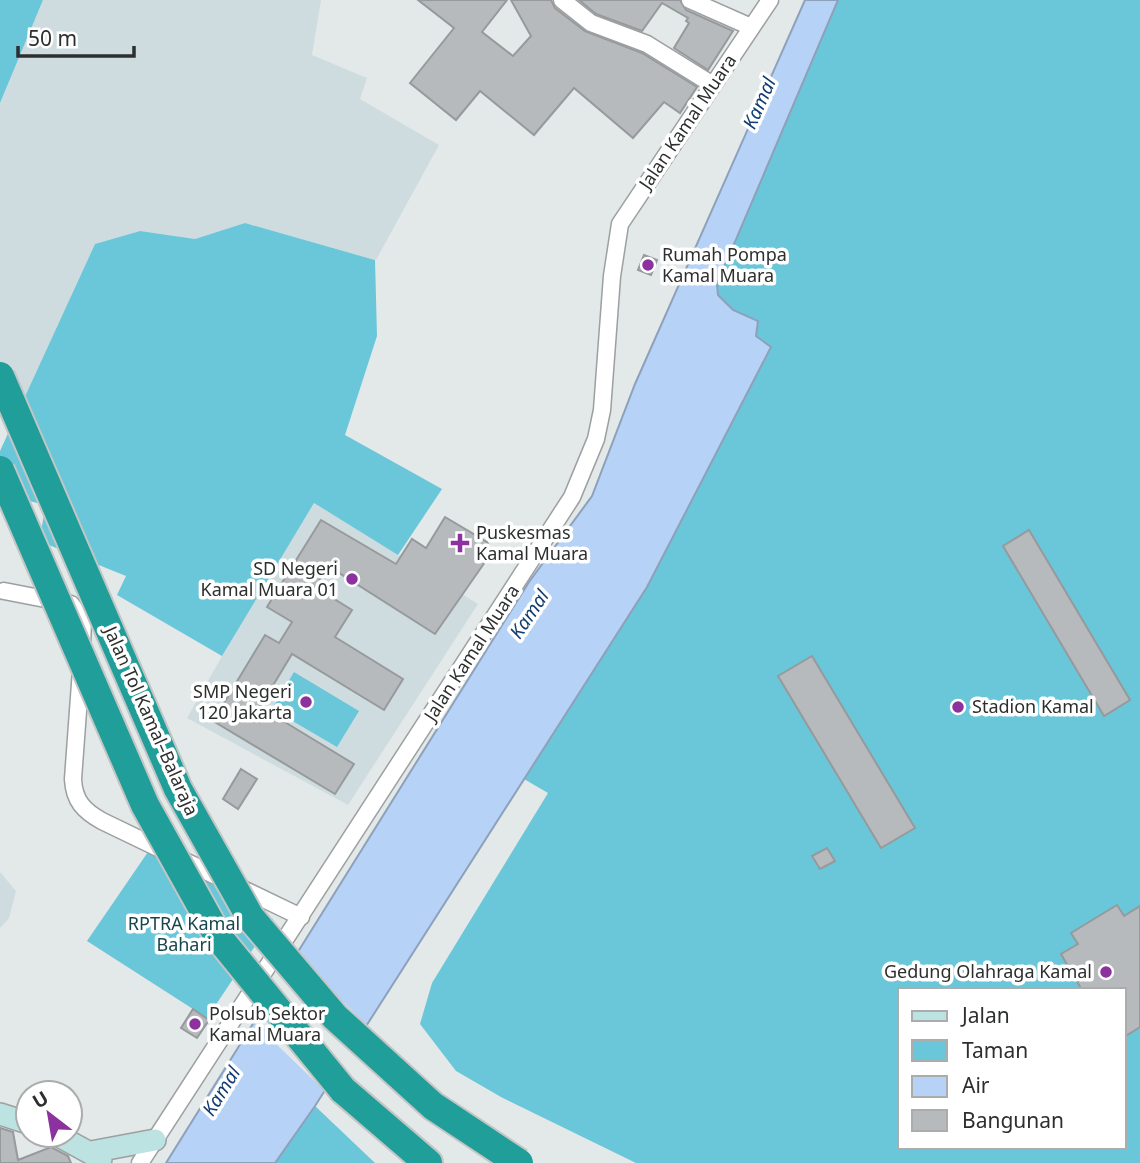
<svg xmlns="http://www.w3.org/2000/svg" width="1140" height="1163" font-family="'Noto Sans',sans-serif">
	<rect width="100%" height="100%" fill="#e3e8e9"/>
	<!-- built -->
	<path fill="#cfdcdf" d="M43,0h278l-9,55 55,23 -7,21 79,46 -63,115 -131,-37 -50,16 -55,-8 -45,13 -71,155 -24,-2v-294z
		M314,503l164,101 -130,201 -161,-87 65,-115z
		M0,872l16,19 -7,27 -9,10z"/>
	<!-- green -->
	<path fill="#6ac6d9" fill-rule="evenodd" d="M0,0h43l-43,103z
		M838,0h302v1163h-504l-135,-66 -45,-26 -36,-47 12,-41 116,-190 -24,-14 123,-192 124,-239 -15,-12 2,-15 -25,-11 -15,-15 -1,-11zM900,990h224v157h-224z
		M245,223l130,37 2,76 -32,99 97,54 -44,66 -84,-52 -92,153 -105,-61 9,-19 -87,-35 7,-36 -46,-11v-43l95,-207 45,-13 55,8z
		M294,672l65,39 -22,36 -65,-38z
		M150,849l123,70 -66,99 -120,-77z
		M315,1106l60,57h-100z"/>
	<!-- water -->
	<path fill="#b6d2f7" stroke="#8da1bb" stroke-width="2" d="M805,0h33l-121,284 1,11 15,15 25,11 -2,15 15,11 -124,240 -332,519 -40,57h-109l363,-581 63,-86 43,-112z"/>
	<!-- pier -->
	<path fill="#e3e8e9" d="M297,949l27,34 45,44 -42,66 -51,-49 -21,-28z"/>
	<!-- building -->
	<path fill="#b7babc" stroke="#969a9c" stroke-width="2" d="M418,0h89l-25,32 31,24 18,-20 -20,-36h40l4,8 30,23 57,22 55,34 -17,26 -16,-11 -31,36 -59,-50 -40,47 -54,-44 -24,29 -46,-37 44,-55z
		M579,0h101l6,10 47,21 -25,39 -34,-22 15,-25 -3,-2 2,-3 -26,-15 -20,28 -46,-17z
		M644,255l13,5 -6,15 -13,-5z
		M445,517l42,25 5,10 -57,82 -107,-68 -13,21 37,23 -17,27 68,42 -19,31 -92,-56 -32,53 94,57 -19,30 -122,-73 52,-86 14,8 13,-21 -25,-15 54,-87 75,44 16,-25 14,9z
		M1029,530l101,170 -26,16 -101,-170z
		M812,656l103,172 -34,20 -103,-172z
		M241,769l16,10 -19,30 -15,-10z
		M827,848l8,13 -15,8 -8,-13z
		M1117,905l7,11 16,-10v121l-16,10v-47h-42l-21,-36 17,-10 -7,-11z
		M193,1009l16,11 -12,18 -16,-10z
		M0,1128l13,4 5,28 33,-13 17,9 3,7h-71z"/>
	<g fill="none" stroke-linecap="round" stroke-linejoin="round">
		<!-- street casing -->
		<g stroke="#9ca0a1" stroke-width="19">
			<path id="street" d="M562,0l29,23 56,21 66,41
				M690,0l61,27
				M4,591l67,13 12,16 -1,27
				M81,670l-8,109c1,22 11,32 29,42l199,96
				M140,1163l432,-666 24,-58 6,-29 10,-134 8,-52 150,-224"/>
		</g>
		<!-- secondary casing -->
		<g stroke="#9ca0a1" stroke-width="24">
			<path id="secondary" d="M0,1114l28,9
				M57,1135l44,24
				M91,1152l64,-12"/>
		</g>
		<!-- highway casing -->
		<g stroke="#c4c5c5" stroke-width="32">
			<path id="highway" d="M343,1090l85,73"/>
		</g>
		<!-- street -->
		<use href="#street" stroke="#fff" stroke-width="16"/>
		<!-- secondary -->
		<use href="#secondary" stroke="#bce2e1" stroke-width="21"/>
		<!-- highway -->
		<use href="#highway" stroke="#209f9a" stroke-width="28"/>
		<!-- highway-bridge casing -->
		<g stroke="#c4c5c5" stroke-width="32" stroke-linecap="butt">
			<path id="highway-bridge" d="M0,376l178,413 72,128 85,100 98,89 86,57
				M0,470l145,335 74,133 124,152"/>
		</g>
		<!-- highway-bridge -->
		<use href="#highway-bridge" stroke="#209f9a" stroke-width="28"/>
	</g>
	<!-- markers -->
	<g fill="#8b329e" stroke="#fff" stroke-width="2.5">
		<circle cx="648" cy="265" r="7"/>
		<path d="M456.5 532.5h7v7h7v7h-7v7h-7v-7h-7v-7h7z"/>
		<circle cx="352" cy="579" r="7"/>
		<circle cx="306" cy="702" r="7"/>
		<circle cx="958" cy="707" r="7"/>
		<circle cx="1106" cy="972" r="7"/>
		<circle cx="195" cy="1024" r="7"/>
	</g>
	<g text-anchor="middle" stroke-width="7" stroke-linejoin="round" paint-order="stroke">
		<!-- street labels -->
		<g font-size="18" fill="#2d2f2f" stroke="#fff">
			<text transform="translate(688 122) rotate(-56)" y="6">Jalan Kamal Muara</text>
			<text transform="translate(472 653) rotate(-57)" y="6">Jalan Kamal Muara</text>
			<text transform="translate(151 721) rotate(66)" y="6">Jalan Tol Kamal–Balaraja</text>
		</g>
		<!-- poi labels -->
		<g font-size="18" fill="#2d2f2f" stroke="#fff" text-anchor="start">
			<text x="662" y="261">Rumah Pompa<tspan x="662" dy="21">Kamal Muara</tspan></text>
			<text x="476" y="539">Puskesmas<tspan x="476" dy="21">Kamal Muara</tspan></text>
			<text x="338" y="575" text-anchor="end">SD Negeri<tspan x="338" dy="21">Kamal Muara 01</tspan></text>
			<text x="292" y="698" text-anchor="end">SMP Negeri<tspan x="292" dy="21">120 Jakarta</tspan></text>
			<text x="972" y="713">Stadion Kamal</text>
			<text x="1092" y="978" text-anchor="end">Gedung Olahraga Kamal</text>
			<text x="209" y="1020">Polsub Sektor<tspan x="209" dy="21">Kamal Muara</tspan></text>
		</g>
		<!-- park labels -->
		<g font-size="18" fill="#17464e" stroke="#fff">
			<text x="184" y="930">RPTRA Kamal<tspan x="184" dy="21">Bahari</tspan></text>
		</g>
		<!-- water labels -->
		<g font-size="19" font-style="italic" fill="#103c71" stroke="#fff">
			<text transform="translate(759 103) rotate(-66)" y="7">Kamal</text>
			<text transform="translate(529 614) rotate(-56)" y="7">Kamal</text>
			<text transform="translate(221 1091) rotate(-58)" y="7">Kamal</text>
		</g>
	</g>
	<!-- legend -->
	<rect x="898" y="988" width="228" height="161" fill="#ffffff" stroke="#abacac" stroke-width="2"/>
	<rect x="912" y="1011" width="35" height="10" fill="#bce2e1" stroke="#abacac" stroke-width="2"/>
	<text x="962" y="1023" font-size="21" fill="#2d2f2f">Jalan</text>
	<rect x="912" y="1040" width="35" height="21" fill="#6ac6d9" stroke="#abacac" stroke-width="2"/>
	<text x="962" y="1058" font-size="21" fill="#2d2f2f">Taman</text>
	<rect x="912" y="1076" width="35" height="21" fill="#b6d2f7" stroke="#abacac" stroke-width="2"/>
	<text x="962" y="1093" font-size="21" fill="#2d2f2f">Air</text>
	<rect x="912" y="1110" width="35" height="21" fill="#b7babc" stroke="#abacac" stroke-width="2"/>
	<text x="962" y="1128" font-size="21" fill="#2d2f2f">Bangunan</text>
	<!-- north arrow -->
	<g transform="translate(49 1114) rotate(329)"><circle r="33" fill="#ffffff" stroke="#abacac" stroke-width="2"/>
	<path d="M0-5L12 26L0 18L-12 26Z" fill="#8b329e"/>
	<text y="-10" font-size="19" font-weight="bold" text-anchor="middle" fill="#2d2f2f">U</text>
	</g>
	<!-- scale -->
	<path d="M18 46v10h116v-10" fill="none" stroke="#2d2f2f" stroke-width="3.5"/>
	<text x="28" y="46" font-size="21" fill="#2d2f2f" stroke="#ffffff" stroke-width="5" paint-order="stroke">50 m</text>
</svg>
